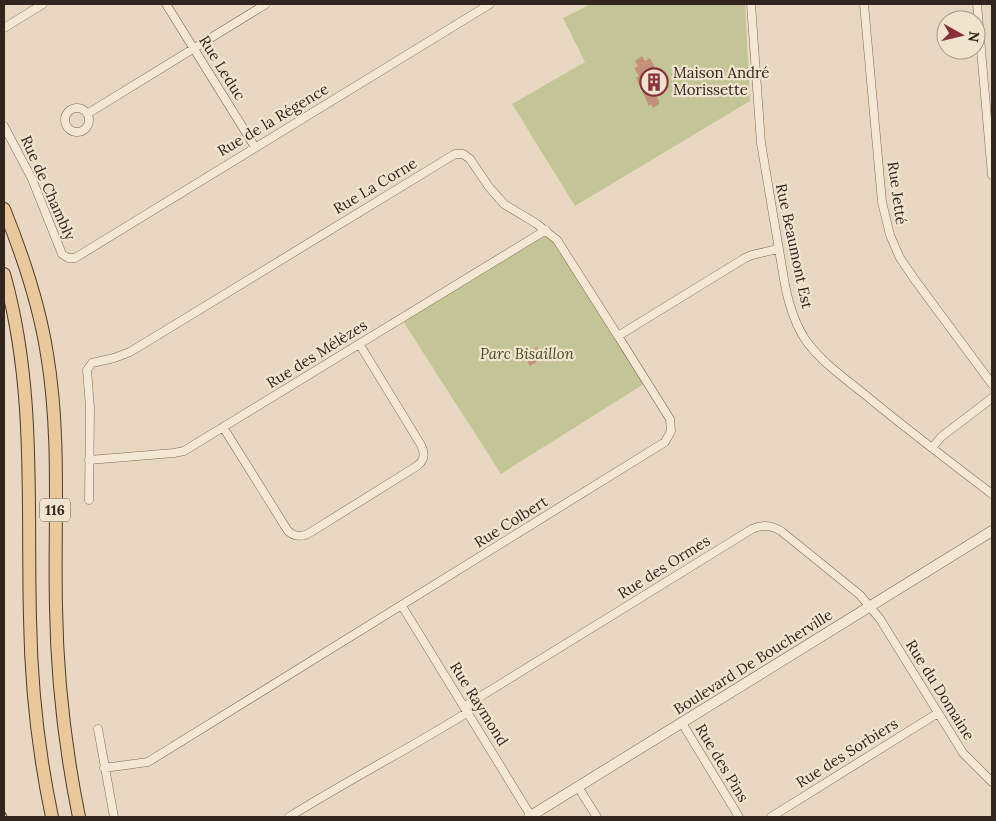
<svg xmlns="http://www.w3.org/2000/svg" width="996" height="821" font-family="Lora,serif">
	<rect width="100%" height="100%" fill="#e8d8c1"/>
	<!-- green -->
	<path fill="#c4c596" d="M591,4h154l5,97 -175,105 -63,-102 73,-42 -22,-44z
		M546,230l101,152 -146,92 -100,-156z"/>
	<!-- building -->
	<path fill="#c3917a" d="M642,56l3,5 5,-3 12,23 -10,6 7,14v3l-6,4 -2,-4 -2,2 -13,-28 3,-2 -5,-8 4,-2 -3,-5z
		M537,347l6,11 -13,8 -7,-12z"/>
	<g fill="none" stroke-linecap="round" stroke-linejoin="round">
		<!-- minor casing -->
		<g stroke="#806a5a" stroke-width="9">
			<path id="minor" d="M166,4l89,143
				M751,4l10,139 24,142c4,20 10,40 22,57 15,20 36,35 56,51 42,35 86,68 129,101
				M864,4l18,198 8,33 10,23 15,22 77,104
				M977,4l15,171
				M4,28l39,-24
				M65 120a12 12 0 1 1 24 0a12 12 0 1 1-24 0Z
				M87,114l179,-110
				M4,126l28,53 30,75 6,4h7l415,-254
				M223,427l65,104c8,7 15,6 23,1l106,-66c8,-6 8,-13 4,-21l-61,-100
				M932,448l9,-11 51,-39
				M89,460l85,-7 10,-2 362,-221
				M89,500l1,-92 -3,-38 5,-7 22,-5 16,-6 325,-198h8l7,5 19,28 15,17 33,20 20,16 61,96
				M402,606l129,210
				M465,706l287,-177c10,-5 19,-4 29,2l79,64 20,24 83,134 29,29
				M682,723l57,94
				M98,729l16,88
				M104,768l44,-6 517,-320 6,-11 -1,-12 -52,-83 127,-78 7,-3 26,-6
				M578,787l19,30
				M289,817c59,-37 120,-68 179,-105
				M771,817l167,-104"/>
		</g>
		<!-- tertiary casing -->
		<g stroke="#806a5a" stroke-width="11">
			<path id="tertiary" d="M529,817l463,-286"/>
		</g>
		<!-- primary casing -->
		<g stroke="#4e3a2e" stroke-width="14">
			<path id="primary" d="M4,209c19,47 35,94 43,145 14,83 7,169 9,253 1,70 9,141 23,210
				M4,274c32,113 23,228 26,344 1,67 8,133 22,199"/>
		</g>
		<!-- minor -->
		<use href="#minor" stroke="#f4e7d3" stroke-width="8"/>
		<!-- tertiary -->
		<use href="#tertiary" stroke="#f4e7d3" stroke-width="10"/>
		<!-- primary -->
		<use href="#primary" stroke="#e9c99b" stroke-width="12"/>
		<!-- rail casing -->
		<g stroke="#31251d" stroke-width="4.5">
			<path id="rail" d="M4,814l1,3"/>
		</g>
		<!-- rail -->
		<use href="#rail" stroke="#f1e4cf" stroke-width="2.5" stroke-dasharray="8" stroke-linecap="butt"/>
	</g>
	<!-- icons -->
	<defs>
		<g id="building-ring" transform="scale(1.4375)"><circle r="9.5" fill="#f1e4cf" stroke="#88313a" stroke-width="1.5"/><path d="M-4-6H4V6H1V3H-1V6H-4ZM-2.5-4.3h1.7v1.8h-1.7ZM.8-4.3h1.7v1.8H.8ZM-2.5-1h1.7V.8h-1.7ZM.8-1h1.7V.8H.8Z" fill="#88313a"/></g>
	</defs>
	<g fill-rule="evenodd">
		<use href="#building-ring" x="654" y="82"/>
	</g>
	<g text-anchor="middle" stroke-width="4.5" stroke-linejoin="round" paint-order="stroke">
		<!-- shield labels -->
		<rect fill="#f1e4cf" stroke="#6b5e52" stroke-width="1" x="40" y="498.5" width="30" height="23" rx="4"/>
		<g font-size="14" font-weight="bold" fill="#31251d">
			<text x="55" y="515">116</text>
		</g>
		<!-- street labels -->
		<g font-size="15" fill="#31251d" stroke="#f1e4cf">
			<text transform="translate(222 68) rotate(58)" y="5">Rue Leduc</text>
			<text transform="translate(273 120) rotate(-31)" y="5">Rue de la Régence</text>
			<text transform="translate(375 186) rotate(-31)" y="5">Rue La Corne</text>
			<text transform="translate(48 188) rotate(66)" y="5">Rue de Chambly</text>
			<text transform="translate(897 193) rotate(82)" y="5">Rue Jetté</text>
			<text transform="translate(794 246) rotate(78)" y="5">Rue Beaumont Est</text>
			<text transform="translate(317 354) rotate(-32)" y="5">Rue des Mélèzes</text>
			<text transform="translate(511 522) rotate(-32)" y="5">Rue Colbert</text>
			<text transform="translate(664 567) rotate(-32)" y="5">Rue des Ormes</text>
			<text transform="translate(753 662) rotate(-32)" y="5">Boulevard De Boucherville</text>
			<text transform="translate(940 690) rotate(58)" y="5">Rue du Domaine</text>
			<text transform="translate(479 704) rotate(58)" y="5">Rue Raymond</text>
			<text transform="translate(847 753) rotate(-32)" y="5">Rue des Sorbiers</text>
			<text transform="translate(722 763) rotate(59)" y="5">Rue des Pins</text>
		</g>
		<!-- poi labels -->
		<g font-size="15" fill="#31251d" stroke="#f1e4cf" text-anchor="start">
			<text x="673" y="78">Maison André<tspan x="673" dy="17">Morissette</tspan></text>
		</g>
		<!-- park labels -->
		<g font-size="15" font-style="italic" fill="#454b26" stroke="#f1e4cf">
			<text x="527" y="359">Parc Bisaillon</text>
		</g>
	</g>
	<!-- border -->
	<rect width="996" height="821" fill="none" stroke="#31251d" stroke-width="10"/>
	<!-- north arrow -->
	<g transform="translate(961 35) rotate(98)"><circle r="24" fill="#f1e4cf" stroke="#a49888"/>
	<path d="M0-4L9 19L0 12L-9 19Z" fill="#88313a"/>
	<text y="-8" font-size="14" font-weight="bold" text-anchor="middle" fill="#31251d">N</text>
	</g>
</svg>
